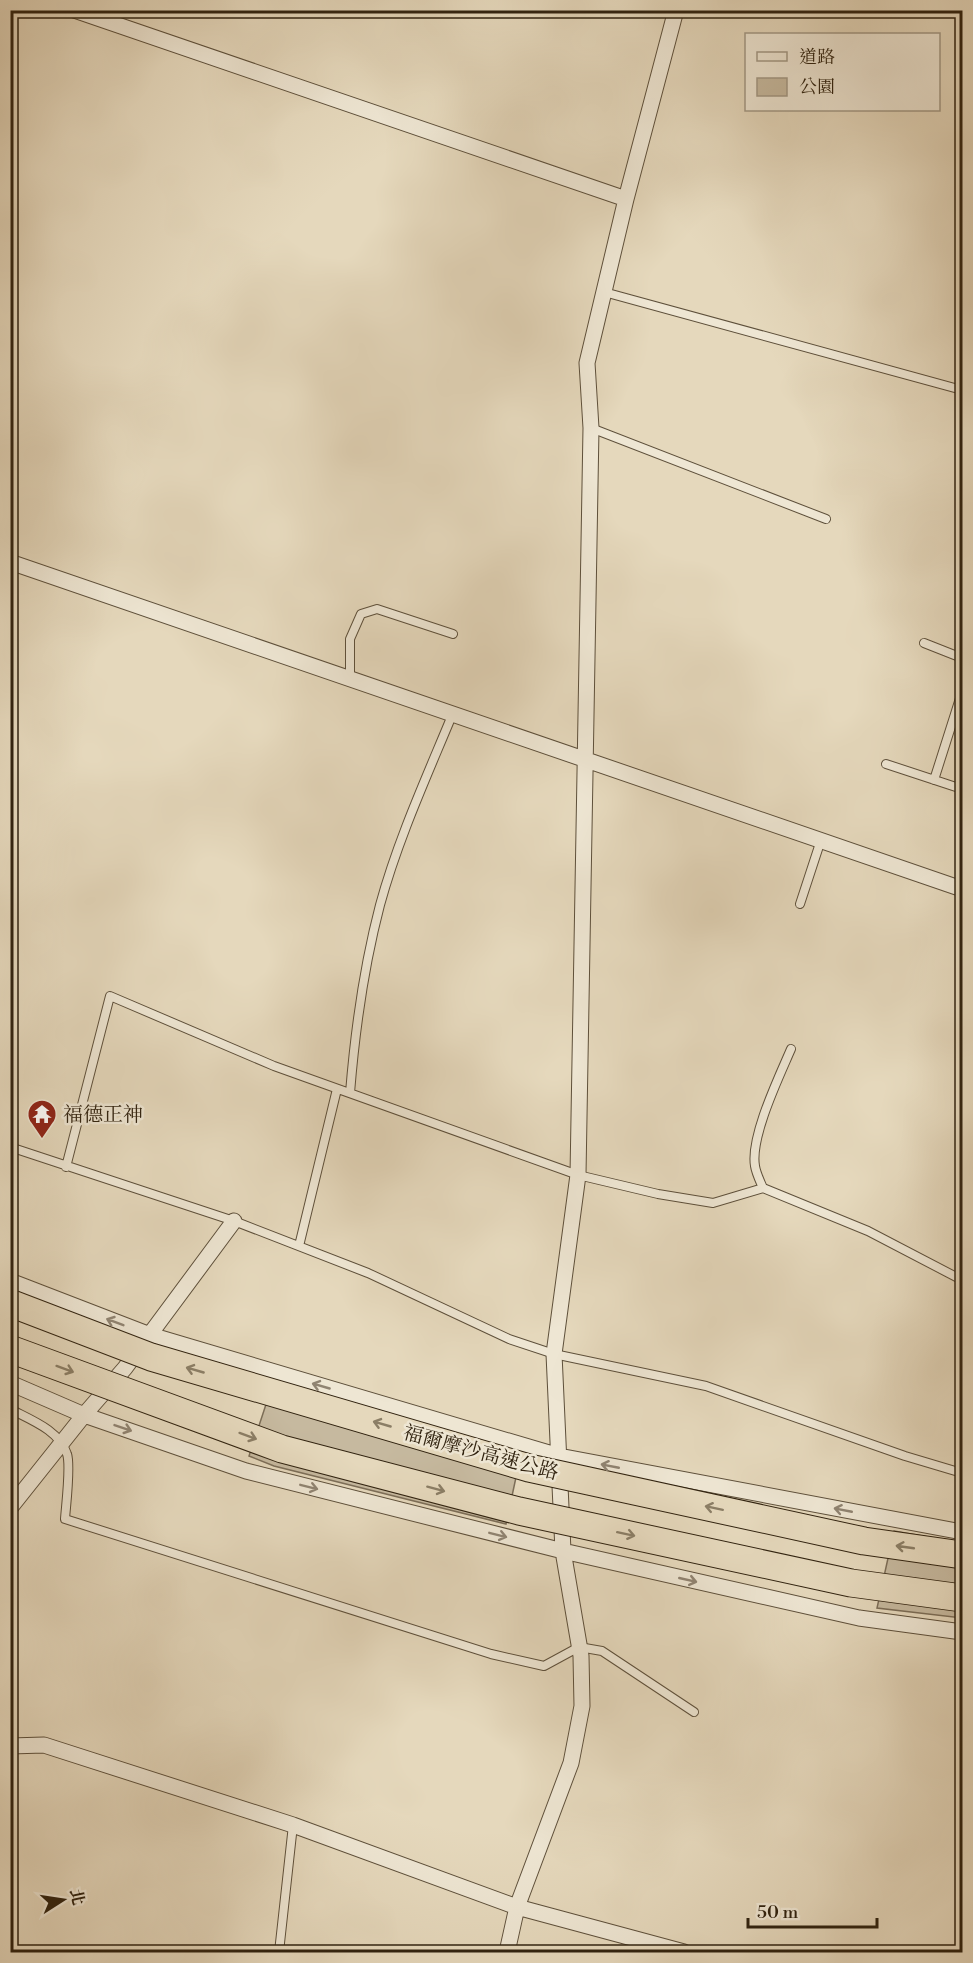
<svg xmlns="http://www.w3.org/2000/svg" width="973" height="1963" font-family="'Libre Bodoni','Noto Serif TC',serif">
	<rect width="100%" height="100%" fill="#e5d8bc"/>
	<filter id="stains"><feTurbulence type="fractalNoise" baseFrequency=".00333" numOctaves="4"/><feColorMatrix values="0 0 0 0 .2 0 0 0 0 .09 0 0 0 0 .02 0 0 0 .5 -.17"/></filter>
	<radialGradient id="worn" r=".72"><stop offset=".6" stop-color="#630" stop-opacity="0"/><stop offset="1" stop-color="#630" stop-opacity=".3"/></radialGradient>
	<!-- green -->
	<path fill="#c6b99f" stroke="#7c6e58" stroke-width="1.5" d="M274,1380l247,74 -15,70 -232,-58 -25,-10z
		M894,1531l68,12v75l-85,-10z"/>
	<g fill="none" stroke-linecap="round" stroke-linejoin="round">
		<!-- lane casing -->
		<g stroke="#5e503b" stroke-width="10">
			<path id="lane" d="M604,292l358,98
				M591,428l235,91
				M924,643l38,15
				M350,678v-39l11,-25 16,-5 76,25
				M886,764l76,25
				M934,780l28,-88
				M800,904l21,-64
				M350,1093c5,-62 14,-127 30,-188 18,-66 47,-129 73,-192
				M10,1147l224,74 134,52 141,66 45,15 152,32 199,70 57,17
				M66,1167l44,-171 164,70 304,109 80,19 55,9 50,-15 105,43 94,49
				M763,1188c-3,-7 -7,-15 -8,-22 -5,-29 24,-89 36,-117
				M299,1246l38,-157
				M10,1409c21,11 49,21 57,45 4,11 -1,51 -2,65l426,135 53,12 35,-19 23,4 92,61
				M279,1952l14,-127"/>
		</g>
		<!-- street casing -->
		<g stroke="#5e503b" stroke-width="17">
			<path id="street" d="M74,10l552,189
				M10,562l952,327
				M10,1281l140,54 409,121 403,76
				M10,1383l74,32 162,56 317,80 296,67 103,14
				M10,1508l74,-93 41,-47 109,-147
				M10,1746l34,-1 249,80 224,82 167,45
				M507,1952l10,-45 54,-144 11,-57 -1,-50 -18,-105 -9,-197 24,-179 13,-747 -4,-65 39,-164 50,-189"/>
		</g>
		<!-- lane -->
		<use href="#lane" stroke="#eee6d3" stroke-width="8"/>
		<!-- street -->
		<use href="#street" stroke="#eee6d3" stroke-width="15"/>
		<!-- highway-bridge casing -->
		<g stroke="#312310" stroke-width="29" stroke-linecap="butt">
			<path id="highway-bridge" d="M10,1303l141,54 378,111 335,73 98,14
				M10,1349l272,100 237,62 332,72 111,15"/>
		</g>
		<!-- highway-bridge -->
		<use href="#highway-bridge" stroke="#e5d8bc" stroke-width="27"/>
	</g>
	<!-- one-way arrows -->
	<defs><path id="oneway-shaft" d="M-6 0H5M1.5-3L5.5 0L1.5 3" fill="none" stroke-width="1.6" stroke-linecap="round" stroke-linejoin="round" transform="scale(1.5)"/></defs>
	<g stroke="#908472">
		<use href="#oneway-shaft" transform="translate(115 1322) rotate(-159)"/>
		<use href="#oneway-shaft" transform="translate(321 1386) rotate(-164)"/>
		<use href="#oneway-shaft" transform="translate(123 1428) rotate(19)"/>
		<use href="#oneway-shaft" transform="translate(610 1466) rotate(-169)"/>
		<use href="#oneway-shaft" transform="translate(309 1487) rotate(14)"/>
		<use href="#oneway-shaft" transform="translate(843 1510) rotate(-169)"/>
		<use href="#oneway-shaft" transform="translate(498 1535) rotate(14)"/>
		<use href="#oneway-shaft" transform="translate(688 1580) rotate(13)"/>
	</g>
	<g stroke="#8b7e66">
		<use href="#oneway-shaft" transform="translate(65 1369) rotate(20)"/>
		<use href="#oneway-shaft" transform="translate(195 1370) rotate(-164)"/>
		<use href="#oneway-shaft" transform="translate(382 1424) rotate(-164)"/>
		<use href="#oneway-shaft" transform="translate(248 1436) rotate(20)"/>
		<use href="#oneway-shaft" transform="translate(436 1489) rotate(15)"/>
		<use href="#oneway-shaft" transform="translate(714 1508) rotate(-168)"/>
		<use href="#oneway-shaft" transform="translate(626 1534) rotate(12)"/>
		<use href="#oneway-shaft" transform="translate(905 1547) rotate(-172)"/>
	</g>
	<!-- icons -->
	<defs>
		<g id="temple-pin" transform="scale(1.5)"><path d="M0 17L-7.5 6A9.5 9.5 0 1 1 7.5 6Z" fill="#8f2418" stroke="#eee6d3"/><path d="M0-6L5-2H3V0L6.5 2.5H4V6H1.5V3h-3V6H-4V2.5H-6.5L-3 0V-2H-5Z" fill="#fff"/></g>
	</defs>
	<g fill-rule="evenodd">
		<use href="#temple-pin" x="42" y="1114"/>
	</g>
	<g text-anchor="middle" stroke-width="5" stroke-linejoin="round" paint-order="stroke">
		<!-- poi labels -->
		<g font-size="20" fill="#312310" stroke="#eee6d3" text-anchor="start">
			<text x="63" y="1121">福德正神</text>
		</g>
		<!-- street labels -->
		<g font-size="20" fill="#312310" stroke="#eee6d3">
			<text transform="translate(481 1452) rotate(15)" y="7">福爾摩沙高速公路</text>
		</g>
	</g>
	<!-- margin -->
	<rect width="973" height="1963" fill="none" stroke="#e5d8bc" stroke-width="36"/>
	<rect x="12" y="12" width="949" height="1939" fill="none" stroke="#312310" stroke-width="3"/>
	<rect x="18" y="18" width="937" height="1927" fill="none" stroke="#312310" stroke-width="1.5"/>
	<!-- legend -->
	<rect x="745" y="33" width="195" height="78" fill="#eee6d3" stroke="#a29885" stroke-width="1.5"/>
	<rect x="757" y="52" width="30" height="9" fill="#eee6d3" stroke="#a29885" stroke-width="1.5"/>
	<text x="799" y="63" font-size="18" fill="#312310">道路</text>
	<rect x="757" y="78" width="30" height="18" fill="#c6b99f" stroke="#a29885" stroke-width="1.5"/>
	<text x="799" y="93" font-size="18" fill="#312310">公園</text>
	<!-- north arrow -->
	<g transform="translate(63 1900) rotate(78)" stroke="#eee6d3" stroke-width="4.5" paint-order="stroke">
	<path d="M0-4.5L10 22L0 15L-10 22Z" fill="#312310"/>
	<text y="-9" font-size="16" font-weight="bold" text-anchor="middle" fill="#312310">北</text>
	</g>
	<!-- scale -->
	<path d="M748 1918v9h129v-9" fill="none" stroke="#312310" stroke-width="3"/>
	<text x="757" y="1918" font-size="18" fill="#312310" stroke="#eee6d3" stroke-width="4.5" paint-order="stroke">50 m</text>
	<rect width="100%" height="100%" filter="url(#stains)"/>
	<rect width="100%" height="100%" fill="url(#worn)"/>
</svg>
